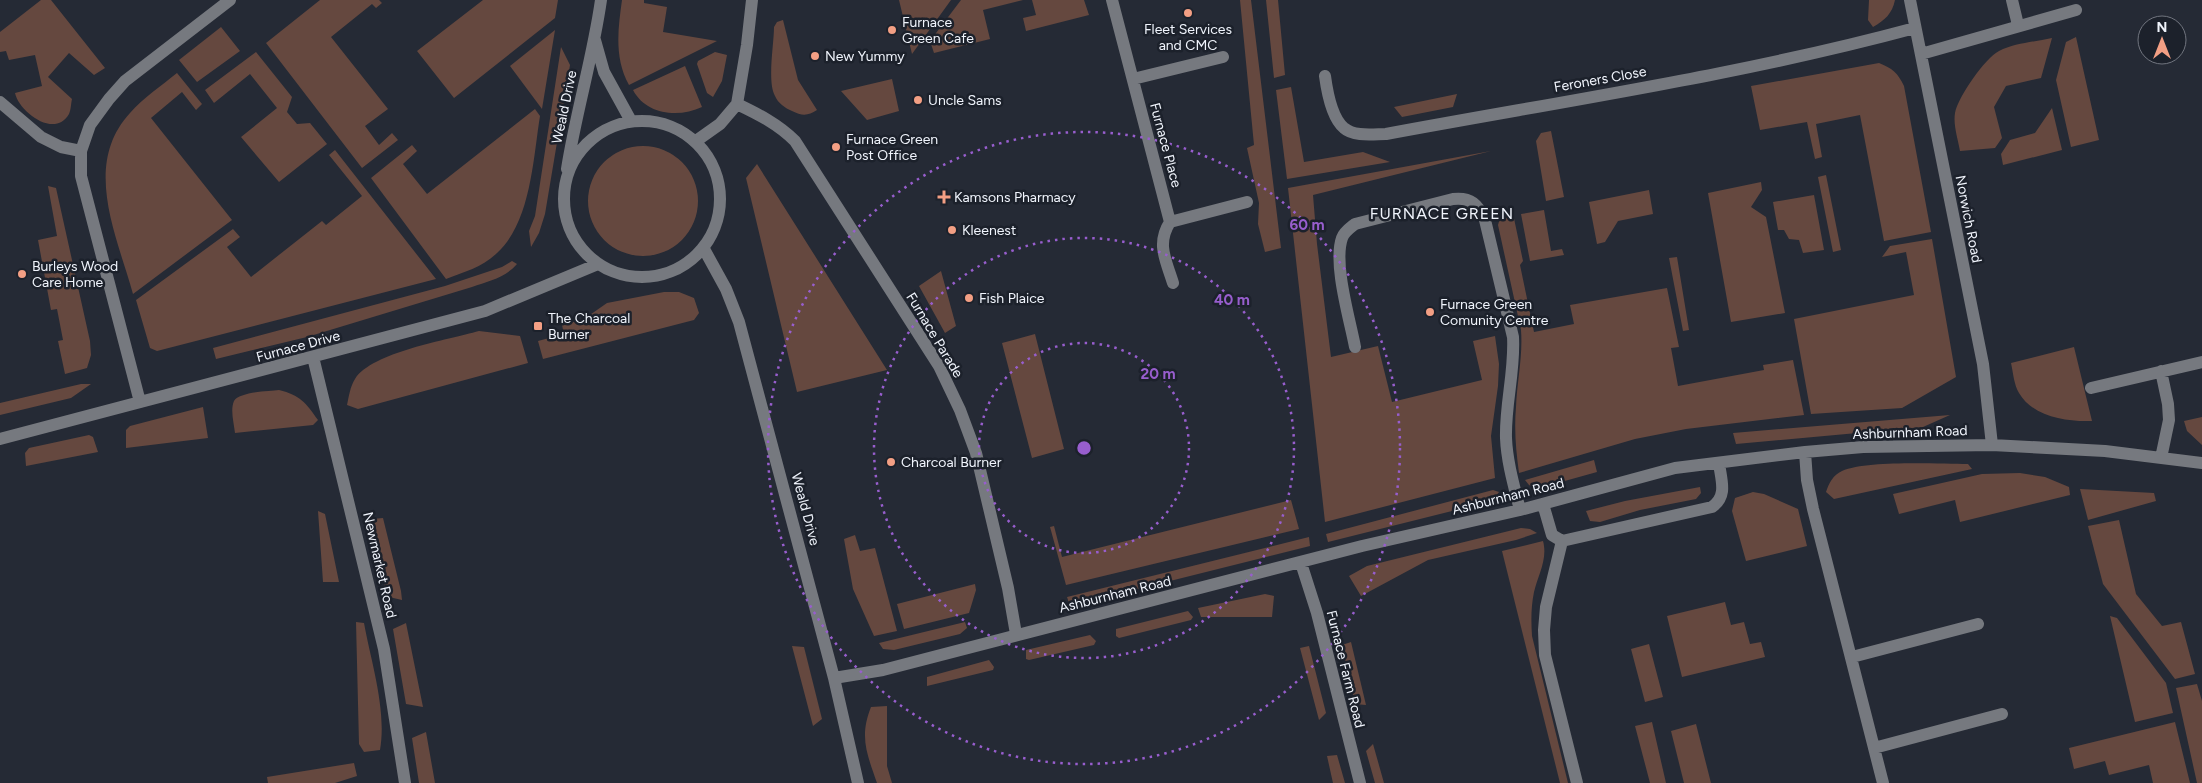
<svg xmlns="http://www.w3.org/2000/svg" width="2202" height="783" font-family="Figtree,sans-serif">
	<rect width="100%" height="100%" fill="#252a35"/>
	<!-- green -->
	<path fill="#65483f" d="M41,0h10l54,68 -11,7 -25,-22 -21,24 24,22c-1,4 -1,11 -3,15 -14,25 -50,-2 -54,-21l27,-7 -7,-31 -26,5 -3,-9 -6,1v-20z
		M320,0h59l3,3 -6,5 -4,-4 -41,33 57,72 -23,17 14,19 13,-12 6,7 -36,28 -96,-125z
		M483,0h75l-3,18 -101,80 -37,-47z
		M622,0h22v3l23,4 -4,25 54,9 -88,44c-15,-27 -11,-56 -7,-85z
		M899,0h52l-39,54z
		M961,0h62l-40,10 7,29 -56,14 -4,-12z
		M1032,0h52l5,15 -63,16 -3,-13 13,-3z
		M1240,0h11l30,248 -16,4 -7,-28 1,-21 -12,-55 7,-3z
		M1266,0h12l7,75 -11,3z
		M1869,0h26c-3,14 -10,20 -22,27l-5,-7z
		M783,20l15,60 19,30c-9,6 -15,6 -25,1 -7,-3 -14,-8 -17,-15 -8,-14 -1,-52 -1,-69l3,-5z
		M221,27l19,24 -43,31 -18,-22z
		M555,30l-13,79 -32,-43z
		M2076,37l23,103 -28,7 -15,-67 10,-38z
		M2052,38l-11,40 -35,8 -12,21 8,31 -7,10 -35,3c-2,-12 -7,-26 -5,-38 3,-16 30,-55 44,-62 16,-8 35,-9 53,-13z
		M561,47l9,18 -25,149 -6,19 -8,14 -2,-16 6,-15z
		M256,52l36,45 -5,15 10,12 13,-1 17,21 -48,38 -38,-45 36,-29 -27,-34 -36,29 -9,-13z
		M715,52l12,3 -5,26 -9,16 -6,-4 -10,-29 1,-3z
		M1879,63c13,5 19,10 25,23l27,146 -47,9 -24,-126 -44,9 6,33 -7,2 -8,-37 -47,8 -9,-44z
		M685,66l17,41c-23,11 -56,8 -69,-17z
		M177,73l25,31 -6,6 -14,-18 -31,26 81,102 -99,74c-16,-58 -51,-129 -3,-181 13,-15 31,-27 47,-40z
		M892,79l7,32 -32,9 -26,-29z
		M1291,87l13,75 59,-10 27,10 -103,17 -11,-89z
		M1457,94l-4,13 -51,10 -8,-10z
		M2052,108l10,42 -59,15 -2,-11 9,-14 25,-7z
		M535,109l5,7c-7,43 -9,106 -43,137 -14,14 -33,19 -51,26l-75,-101 41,-33 5,6 -14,13 24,30z
		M1551,131l13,66 -18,4 -10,-60 5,-8z
		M588 201a55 55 0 1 1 110 0a55 55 0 1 1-110 0Z
		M335,150l101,129 -279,72 -7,-3 -14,-48 97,-71 7,8 -13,10 24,30 71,-56 4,4 36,-29 -33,-41z
		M1491,151l-178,44 4,49 14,113 47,-11 14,56 90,-22 -9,-39 22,-5 4,28 -1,22 -7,50 4,42 -170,44 -37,-334z
		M757,164l130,206 -90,22 -51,-214z
		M1826,175l15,75 -8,2 -15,-75z
		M1761,182l1,8 -11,17 15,10 19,96 -54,9 -23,-129z
		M48,186l8,2 34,153 1,14 -4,13 -22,6 -7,-33 5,-1 -6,-31 -6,1 -13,-70 19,-4z
		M1649,190l4,24 -35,7 -13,21 -8,2 -8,-42z
		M1814,195l10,55 -21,3 -4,-13 -10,-1 -5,-9h-6l-5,-28z
		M1512,209l11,52 -3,4 14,67 40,-8 -4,-19 97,-17 12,59 -8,1 7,38 86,-16 -1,-5 30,-5 11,55 -118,14 -51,10 -116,34c-3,-22 -5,-43 -3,-66 1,-26 7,-51 5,-77l-23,-105 4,-14z
		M1544,210l7,41 11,-2 2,6 -34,6 -9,-47z
		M1932,239l24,138 -54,31 -91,6 -17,-95 120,-24 -8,-43 -24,5 8,-11z
		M1677,257l12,73 -6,1 -14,-73z
		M512,261l5,3c-12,14 -29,17 -45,23l-165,50 -91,22 -3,-11 232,-62 57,-19z
		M941,271l15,55 -11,7 -26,-47z
		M664,292h15l15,6 5,15 -5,7 -151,39 -5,-18 26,-7 -2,-9 22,-6 23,-16z
		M479,331l41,5 8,27 -170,46 -11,-4c2,-9 3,-18 8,-26 17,-27 93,-39 124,-48z
		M1035,334l29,115 -32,9 -30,-115z
		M2074,347l18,74c-25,1 -59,-4 -73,-28 -5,-8 -6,-21 -8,-30z
		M81,384h10l-20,14 -71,17v-12z
		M279,390c21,5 27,13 39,30l-5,5 -78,8c-1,-9 -5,-23 -1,-32 5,-9 35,-10 45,-11z
		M203,407l5,31 -82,10v-18l4,-4z
		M1950,415l-27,12 -187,17 -3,-11z
		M2202,417v28l-15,-14 -3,-10z
		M89,435l4,2 5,15 -72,14 -1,-13 4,-5z
		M1594,460l3,12 -61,17 -7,-4 -4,-5z
		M1968,464l4,5 -138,30 -8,-7c3,-9 7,-17 16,-21 25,-11 96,-7 126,-7z
		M2020,473l25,4 24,10 1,8 -110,27 -5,-22 -56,14 -6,-20 89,-20z
		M1700,487l1,6 -5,6 -56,11 -40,12 -10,-1 -4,-10 39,-10z
		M2080,489l74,4 2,8 -68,19z
		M1493,490l6,2 -5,7 -6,3 -160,40 -2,-8z
		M1753,492l11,2 34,15 9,37 -61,15 -14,-50 3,-13z
		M1291,500l8,29 -233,56 -16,-58 4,-1 8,31z
		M318,511l7,3 14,68h-16z
		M383,518l18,73 1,9 -13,-3 -3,-5 -16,-63 2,-10z
		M2119,520l17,74 26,32 19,-4 14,52 -20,5 -72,-95 -15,-58z
		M1521,528l9,1 7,4 -21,7 -88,20 -67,36 -12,-20 18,-10z
		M855,535l5,16 15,-3 22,83 -23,5 -21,-47 -9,-50z
		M1309,537l1,9 -240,60 -3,-9z
		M1543,541c5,18 -5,34 -9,51 -3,15 -3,28 -2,44l36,147h-8l-58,-232z
		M975,584l1,6 -7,23 -65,16 -7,-25z
		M1265,594l9,2 -2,21h-71l-3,-9z
		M1725,602l6,23 13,-3 6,22 11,-2 4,15 -83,20 -15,-61z
		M1188,611l5,6 -2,3 -72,18 -3,-2v-7z
		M2110,616l7,2 49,65 7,30 -38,9z
		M356,622l8,1c7,39 23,87 16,127l-16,2 -5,-8z
		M965,622l2,6 -7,6 -66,16 -11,-1 -4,-6z
		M406,623l17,84 -17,-3 -13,-75z
		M1090,635l6,6 -2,4 -65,15 -3,-1v-9z
		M1351,642l15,63 -11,-1 -13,-59z
		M1649,644l14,53 -18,5 -14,-53z
		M792,646l12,1 18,72 -9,7z
		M1309,646l17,67 -7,7 -19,-72z
		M989,660l5,7 -1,3 -66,16v-9z
		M2197,684l5,17v82h-5l-21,-95z
		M887,706v60l5,17h-15c-10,-29 -18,-46 -6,-76z
		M1652,722l14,61h-16l-15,-57z
		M2175,722l15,61h-37l-4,-18 -40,10 -4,-14 -31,8 -5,-21z
		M1696,724l15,59h-27l-13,-52z
		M426,732l9,51h-16l-7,-45z
		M1373,744l11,39h-9l-9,-32z
		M1337,755l8,28h-12l-6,-27z
		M354,763l3,13 -22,7h-67l-1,-6z"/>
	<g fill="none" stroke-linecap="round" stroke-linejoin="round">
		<!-- minor -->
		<path stroke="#76797f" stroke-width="12" d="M1112,0l58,222 77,-20
			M1910,0l73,364 9,81
			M2012,0l6,25
			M595,40l9,32 27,49
			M1921,54l155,-44
			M1325,76c2,15 7,42 19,52 10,9 30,6 42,6 177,-33 355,-59 529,-106
			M1133,79l90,-22
			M0,102l41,35 20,10 20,4
			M737,104c21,10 41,20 58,37l144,225 21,44 16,43 32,135 8,46
			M564 199a78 78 0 1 1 156 0a78 78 0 1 1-156 0Z
			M696,141l24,-17 17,-20 10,-59 5,-45
			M567,169c9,-57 26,-112 34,-169
			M1170,222c-14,22 -4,38 3,61
			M704,249l22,40 13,33 95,356 24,105
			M1355,347c-5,-27 -22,-83 -13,-109 2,-6 8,-10 13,-14l98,-25c18,-2 25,5 32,21l28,117c2,34 -8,67 -7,101 1,24 8,48 14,72
			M313,357l71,292 21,134
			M2161,371l7,33 1,16 -8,38
			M2091,388l111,-26
			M140,402l-59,-226v-25l9,-26 19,-26 16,-18 105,-81
			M0,439l485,-128 113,-47
			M1805,452l2,28 6,29 70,274
			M1543,504l9,31 10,6 150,-34c16,-11 9,-27 7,-44
			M1562,541l-16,66 -2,23 1,25 32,128
			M1301,563l16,50 43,170
			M1852,657l126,-33
			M834,678l49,-8 479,-124 158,-36 155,-42 130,-16 58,-5 129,-2 113,6 97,12
			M1874,748l128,-34"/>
	</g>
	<!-- distance rings -->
	<g fill="none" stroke="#985ece" stroke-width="2.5" stroke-dasharray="2.5 5">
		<circle cx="1084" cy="448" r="105"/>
		<circle cx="1084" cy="448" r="210"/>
		<circle cx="1084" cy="448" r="316"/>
	</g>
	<!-- markers -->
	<g fill="#f39f84" stroke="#1c212b" stroke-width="2">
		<circle cx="1188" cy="13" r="5"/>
		<circle cx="892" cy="30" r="5"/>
		<circle cx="815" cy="56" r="5"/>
		<circle cx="918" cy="100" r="5"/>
		<circle cx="836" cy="147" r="5"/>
		<path d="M941.5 189.5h5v5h5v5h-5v5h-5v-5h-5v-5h5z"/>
		<circle cx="952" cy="230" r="5"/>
		<circle cx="22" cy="274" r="5"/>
		<circle cx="969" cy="298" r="5"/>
		<circle cx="1430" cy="312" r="5"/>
		<rect x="533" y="321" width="10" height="10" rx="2.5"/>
		<circle cx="891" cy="462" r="5"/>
	</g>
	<g text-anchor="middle" stroke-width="5" stroke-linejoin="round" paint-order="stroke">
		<!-- poi labels -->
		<g font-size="14" fill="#f0f4fc" stroke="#1c212b" text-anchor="start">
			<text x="902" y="27">Furnace<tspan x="902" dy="16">Green Cafe</tspan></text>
			<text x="1188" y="34" text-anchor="middle">Fleet Services<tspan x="1188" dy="16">and CMC</tspan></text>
			<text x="825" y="61">New Yummy</text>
			<text x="928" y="105">Uncle Sams</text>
			<text x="846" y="144">Furnace Green<tspan x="846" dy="16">Post Office</tspan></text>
			<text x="954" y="202">Kamsons Pharmacy</text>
			<text x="962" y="235">Kleenest</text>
			<text x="32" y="271">Burleys Wood<tspan x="32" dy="16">Care Home</tspan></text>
			<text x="979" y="303">Fish Plaice</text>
			<text x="1440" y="309">Furnace Green<tspan x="1440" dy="16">Comunity Centre</tspan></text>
			<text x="548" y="323">The Charcoal<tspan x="548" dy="16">Burner</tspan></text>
			<text x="901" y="467">Charcoal Burner</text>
		</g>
		<!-- street labels -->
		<g font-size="14" fill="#f0f4fc" stroke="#1c212b">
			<text transform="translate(1600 79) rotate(-10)" y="5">Feroners Close</text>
			<text transform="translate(564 107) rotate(-78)" y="5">Weald Drive</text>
			<text transform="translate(1166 145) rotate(75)" y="5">Furnace Place</text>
			<text transform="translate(1969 219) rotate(79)" y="5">Norwich Road</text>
			<text transform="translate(935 335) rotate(59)" y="5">Furnace Parade</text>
			<text transform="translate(298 346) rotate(-15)" y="5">Furnace Drive</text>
			<text transform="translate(1910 432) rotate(-2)" y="5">Ashburnham Road</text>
			<text transform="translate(1508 496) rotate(-14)" y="5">Ashburnham Road</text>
			<text transform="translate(806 509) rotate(75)" y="5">Weald Drive</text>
			<text transform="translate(380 565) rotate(77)" y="5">Newmarket Road</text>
			<text transform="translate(1115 594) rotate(-14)" y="5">Ashburnham Road</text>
			<text transform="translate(1346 669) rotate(76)" y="5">Furnace Farm Road</text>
		</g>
		<!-- quarter labels -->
		<g font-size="16" letter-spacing="1" fill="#f0f4fc" stroke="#1c212b">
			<text x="1442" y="219">FURNACE GREEN</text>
		</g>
	</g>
	<circle cx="1084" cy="448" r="8" fill="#985ece" stroke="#1c212b" stroke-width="2.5"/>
	<g font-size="15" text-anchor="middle" font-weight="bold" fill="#985ece" stroke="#1c212b" stroke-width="5" stroke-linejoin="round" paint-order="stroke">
		<text x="1307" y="230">60 m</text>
		<text x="1232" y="305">40 m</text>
		<text x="1158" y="379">20 m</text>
	</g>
	<!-- north arrow -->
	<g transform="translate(2162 40)"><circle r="24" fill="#1c212b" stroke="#71757f"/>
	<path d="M0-4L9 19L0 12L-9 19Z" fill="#f39f84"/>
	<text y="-8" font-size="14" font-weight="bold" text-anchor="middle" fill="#f0f4fc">N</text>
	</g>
</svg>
